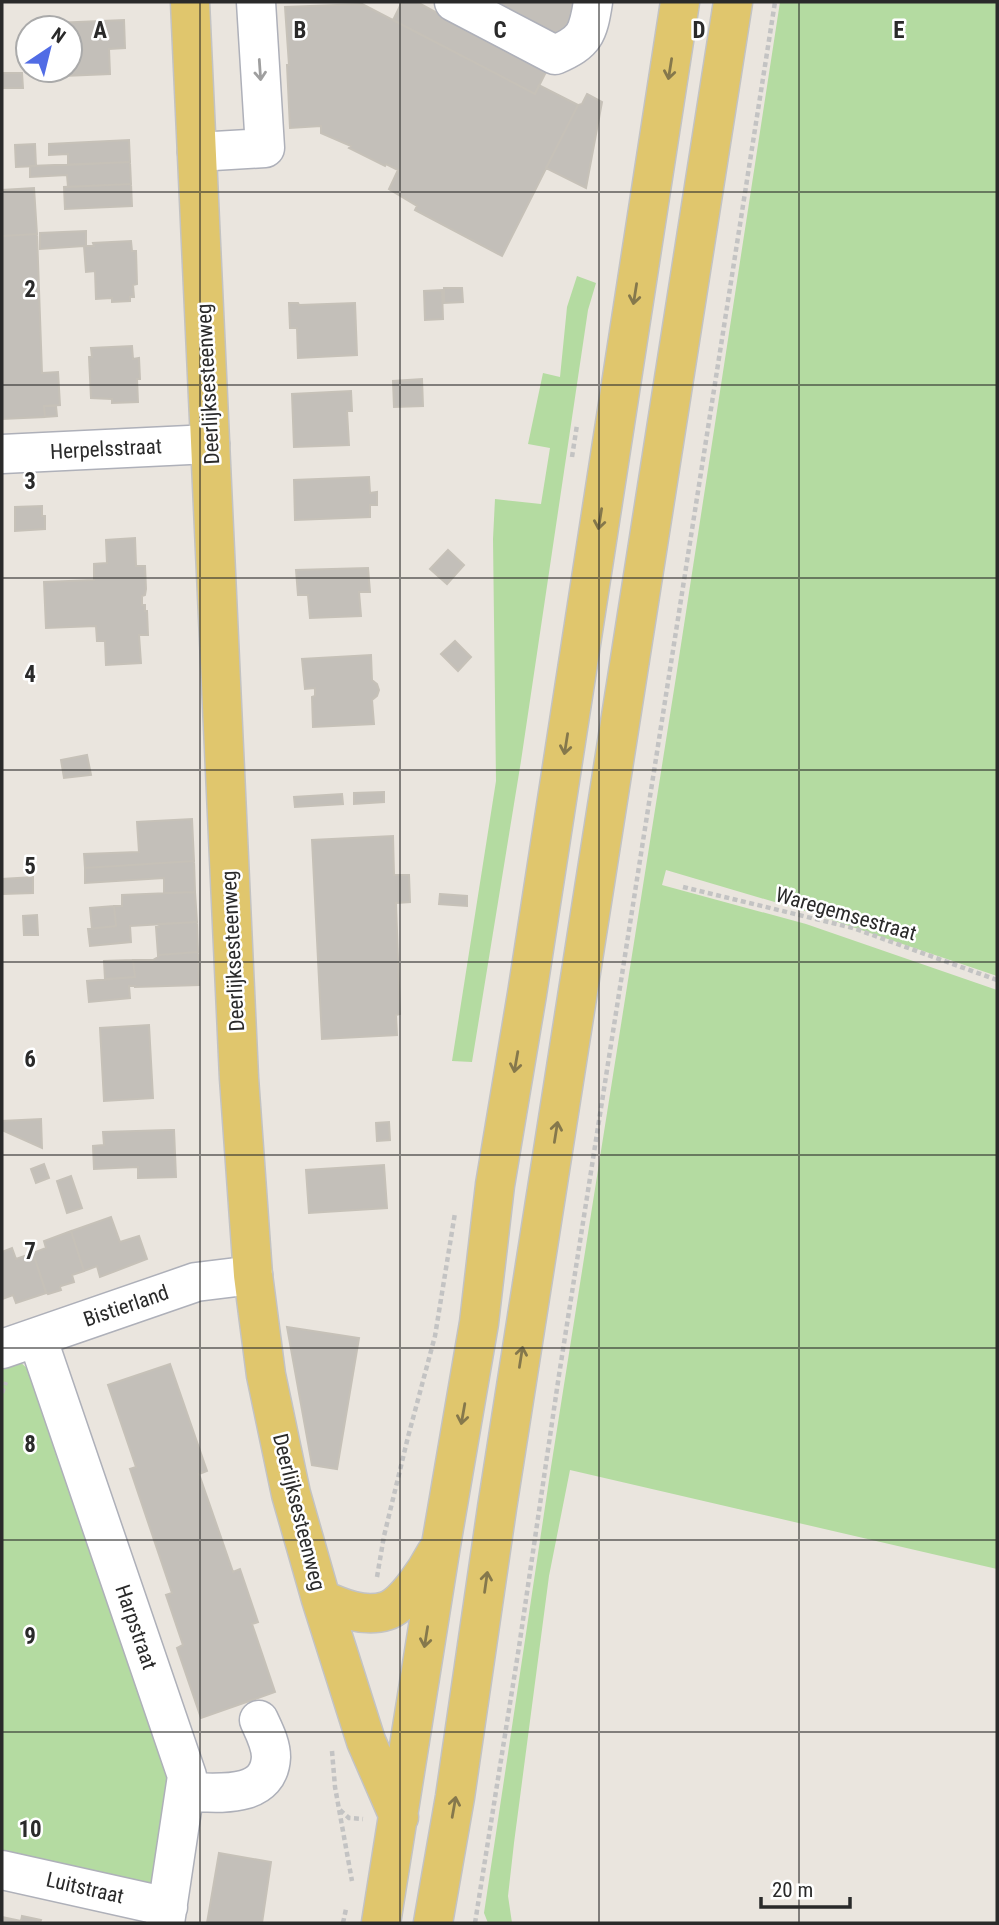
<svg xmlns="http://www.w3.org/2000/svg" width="999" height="1925" font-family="'Roboto Condensed',sans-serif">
	<rect width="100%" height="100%" fill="#eae5de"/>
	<!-- green -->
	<path fill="#b4dba1" d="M780,2h217v974l-192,-65 -139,-41 -4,15 144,39 191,66v579l-427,-99 -21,106 -35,267 -6,53 4,27h-24l-4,-10 67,-446 125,-790z
		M577,276l19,7 -8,27 -67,451 -49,301 -20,-1 44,-280 -3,-242 2,-40 46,5 9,-56 -22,-4 15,-71 17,4 7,-70z
		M18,1360l12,11 139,396 -13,120 -154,-28v-493z"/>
	<!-- building -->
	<path fill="#c3bfb9" stroke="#c6c1b8" stroke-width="2" d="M402,2h15l129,70 -11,22 -142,-74z
		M476,2h101l-5,34 -30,-1z
		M362,4l173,90 4,-9 39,20 -76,151 -87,-46 2,-4 -28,-17 9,-19 -12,-6 -1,2 -36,-18 2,-2 -30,-13v-7l-31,2 -3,-63h2l-4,-58z
		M124,20l1,28 -16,1 1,25 -46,2v-6h6v-42h-15v-5z
		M2,73h20l1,15h-21z
		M587,94l15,8 -16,86 -40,-20 32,-63 4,-1z
		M129,140l1,22 -62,3v-11l-19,1v-11z
		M35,144l1,22 -20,1 -1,-22z
		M130,162l1,22 -63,3 -1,-12 -37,2v-11z
		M131,184l1,22 -67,3 -1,-22z
		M34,188l3,46 -35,2v-46z
		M86,231v15h8l-1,-3 38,-2 1,10h4l1,33 -4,1 1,12h-4v4l-18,1v-4l-16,1 -1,-28 -9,1 -2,-26 -44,3v-16z
		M37,234l5,139 16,-1 2,33 -16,1 1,11 -43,2v-183z
		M444,288h18l1,14 -19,1z
		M442,290l1,29 -18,1 -1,-29z
		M289,303h9l1,2 56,-2 2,52 -59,3 -1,-30h-7z
		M132,346l1,13 6,-1 1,21h-3l1,23 -26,1v-4l-21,-1 -2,-41h3l-1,-9z
		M422,379l1,27 -29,1 -1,-26z
		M351,391l1,20h-5l2,34 -55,2 -2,-53z
		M44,406h12l1,10 -12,1z
		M369,477l1,16 7,-1v13h-7v12l-75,3 -1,-40z
		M42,506v10h3v13l-30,2v-24z
		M135,538l1,28h9l1,23 -1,6 -3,1v9h3v6h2l1,24h-9l2,28 -35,2 -1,-24h-8l-1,-15 -50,2 -2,-46 50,-2v-16l13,-1 -1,-23z
		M448,550l16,15 -17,19 -17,-15z
		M368,568l2,24h-11l2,24 -51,2 -2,-23h-10l-2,-25z
		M455,641l16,16 -13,14 -17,-17z
		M371,655l1,25 5,4 2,6 -2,6 -5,4 2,24 -61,3 -1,-30 3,-1v-8l-10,1 -3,-30z
		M87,755l4,20 -27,3 -3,-18z
		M384,792v10l-30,2v-11z
		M342,794l1,10 -48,3 -1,-10z
		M192,819l2,42 -109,7 -1,-14 55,-2 -2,-30z
		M393,836l1,39h15l1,27 -14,1 4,111 -4,1 1,20 -75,4 -10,-199z
		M194,861l1,31 -31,1v-15l-79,5v-15z
		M33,877v16l-30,1 -1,-15z
		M195,892l2,30 -67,4 1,16 -41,4 -2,-17 28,-3 -2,-20h8v-11z
		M440,894l27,2v10l-28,-2z
		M114,906l2,20 -24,3 -2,-21z
		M37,915l1,20h-14l-1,-19z
		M197,922l1,30 -40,3 -2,-28h3l-1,-3z
		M198,952l1,33 -64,2v-1h-6l1,12 -41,4 -2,-21 48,-4 -2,-17h20l5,-3v-2z
		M133,960l2,17 -30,2 -1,-18z
		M149,1025l4,73 -49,3 -4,-73z
		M41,1119l1,29 -40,-18v-9z
		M389,1122l1,18 -13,1 -1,-18z
		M171,1130h3l2,47 -38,1v-11l-44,2 -1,-23 11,-1 -1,-13z
		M44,1164l5,14 -13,5 -5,-14z
		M384,1165l3,43 -78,5 -3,-43z
		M71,1176l11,32 -15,5 -10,-32z
		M111,1217l9,25 19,-6 8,23 -47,18 -3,-11 -13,5 -13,-40z
		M71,1231l13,40 -12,4 2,7 -13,4 -1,1 1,3 -13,4 -2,-2 -13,-39 13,-5 -2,-7z
		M12,1248l4,11 17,-6 13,40 -30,10 -3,-8 -11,4v-47z
		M287,1327l72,11 -22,131 -25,-4z
		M170,1364l37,107 -8,3 34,98 7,-3 18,53 -6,2 23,68 -74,26 -24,-70 6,-3 -17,-50 6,-2 -42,-124 6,-2 -28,-82z
		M219,1853l52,9 -9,61h-55z
		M22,1916l19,4 -1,3h-38v-6l19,4z"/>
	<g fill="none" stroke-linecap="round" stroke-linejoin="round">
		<!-- minor casing -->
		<g stroke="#aeb0b9" stroke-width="41">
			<path id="minor" d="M454,2l101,53c30,-13 33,-21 38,-53
				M197,152l68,-4 -9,-146
				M2,454l208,-10
				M37,1337l150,439 -22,147
				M2,1349l194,-67 57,-7
				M185,1792c29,0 84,9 86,-35 0,-13 -7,-26 -12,-37
				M2,1870l166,37"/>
		</g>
		<!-- major casing -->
		<g stroke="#c3c3c3" stroke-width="41">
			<path id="major" d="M190,2l49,1076 14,197 13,100 25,119 30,105 45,142 33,76
				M321,1599c20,9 43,19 65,12 19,-6 41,-41 50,-58
				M381,1923l60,-378 38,-222 16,-138 32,-191 153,-992
				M433,1923l22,-126 42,-289 236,-1506"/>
		</g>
		<!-- path -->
		<path stroke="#c3c3c3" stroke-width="4.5" stroke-dasharray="5 3.5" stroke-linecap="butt" d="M572,457l5,-32
			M683,887l170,41 144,52
			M2,1393l4,-11
			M377,1577l7,-41 24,-99 27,-101 20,-123
			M332,1751l3,36 17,94
			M340,1810l9,8 14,1
			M343,1923l3,-14
			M475,1923l44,-276 40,-272 216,-1373"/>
		<!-- minor -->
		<use href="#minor" stroke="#fff" stroke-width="38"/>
		<!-- major -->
		<use href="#major" stroke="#e0c66d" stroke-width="38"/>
	</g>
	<!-- one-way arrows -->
	<defs><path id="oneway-shaft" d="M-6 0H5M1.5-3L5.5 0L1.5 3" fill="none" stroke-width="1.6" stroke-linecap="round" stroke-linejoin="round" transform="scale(1.75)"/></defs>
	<g stroke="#85784c">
		<use href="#oneway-shaft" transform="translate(670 69) rotate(99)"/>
		<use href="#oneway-shaft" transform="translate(635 294) rotate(99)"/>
		<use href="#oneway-shaft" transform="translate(600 519) rotate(99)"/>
		<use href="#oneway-shaft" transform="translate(566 744) rotate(99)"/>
		<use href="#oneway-shaft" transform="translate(516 1062) rotate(100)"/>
		<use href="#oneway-shaft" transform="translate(556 1132) rotate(-81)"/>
		<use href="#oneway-shaft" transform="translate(521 1357) rotate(-81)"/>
		<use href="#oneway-shaft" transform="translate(463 1414) rotate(100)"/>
		<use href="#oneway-shaft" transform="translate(486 1582) rotate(-82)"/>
		<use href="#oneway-shaft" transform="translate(426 1637) rotate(99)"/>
		<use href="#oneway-shaft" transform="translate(454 1807) rotate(-80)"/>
	</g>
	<use stroke="#9f9f9f" href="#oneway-shaft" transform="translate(260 70) rotate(86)"/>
	<!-- grid -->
	<path fill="none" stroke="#2a2a2a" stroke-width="2" stroke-opacity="0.55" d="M200,2v1921M400,2v1921M599,2v1921M799,2v1921M2,192h995M2,385h995M2,578h995M2,770h995M2,962h995M2,1155h995M2,1348h995M2,1540h995M2,1732h995"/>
	<g text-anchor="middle" stroke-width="5" stroke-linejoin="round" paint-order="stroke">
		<!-- street labels -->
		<g font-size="21" fill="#2a2a2a" stroke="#fff">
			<text transform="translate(208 384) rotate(-93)" y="7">Deerlijksesteenweg</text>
			<text transform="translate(106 449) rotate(-3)" y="7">Herpelsstraat</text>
			<text transform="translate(846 914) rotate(16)" y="7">Waregemsestraat</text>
			<text transform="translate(233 951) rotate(-93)" y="7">Deerlijksesteenweg</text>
			<text transform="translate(126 1306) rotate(-19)" y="7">Bistierland</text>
			<text transform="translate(299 1512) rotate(76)" y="7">Deerlijksesteenweg</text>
			<text transform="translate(136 1627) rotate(71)" y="7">Harpstraat</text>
			<text transform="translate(85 1888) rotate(13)" y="7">Luitstraat</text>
		</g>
	</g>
	<g font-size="23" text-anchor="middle" font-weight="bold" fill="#2a2a2a" stroke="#fff" stroke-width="5" stroke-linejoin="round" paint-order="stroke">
		<text x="100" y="38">A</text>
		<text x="300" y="38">B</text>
		<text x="500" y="38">C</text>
		<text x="699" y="38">D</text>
		<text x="899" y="38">E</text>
		<text x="30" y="297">2</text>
		<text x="30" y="489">3</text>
		<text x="30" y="682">4</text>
		<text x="30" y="874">5</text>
		<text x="30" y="1067">6</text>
		<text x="30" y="1259">7</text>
		<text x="30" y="1452">8</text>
		<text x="30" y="1644">9</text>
		<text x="30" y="1837">10</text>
	</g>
	<!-- border -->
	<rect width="999" height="1925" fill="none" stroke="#2a2a2a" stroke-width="7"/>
	<!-- north arrow -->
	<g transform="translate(49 49) rotate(35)"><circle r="33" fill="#ffffff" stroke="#aaaaaa" stroke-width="2"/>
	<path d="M0-5L12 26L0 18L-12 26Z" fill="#516ce5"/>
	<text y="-10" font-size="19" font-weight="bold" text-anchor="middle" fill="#2a2a2a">N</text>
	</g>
	<!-- scale -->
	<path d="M761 1897v10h89v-10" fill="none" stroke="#2a2a2a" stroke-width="3.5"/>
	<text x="772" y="1897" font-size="21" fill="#2a2a2a" stroke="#ffffff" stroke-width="5" paint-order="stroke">20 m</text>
</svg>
